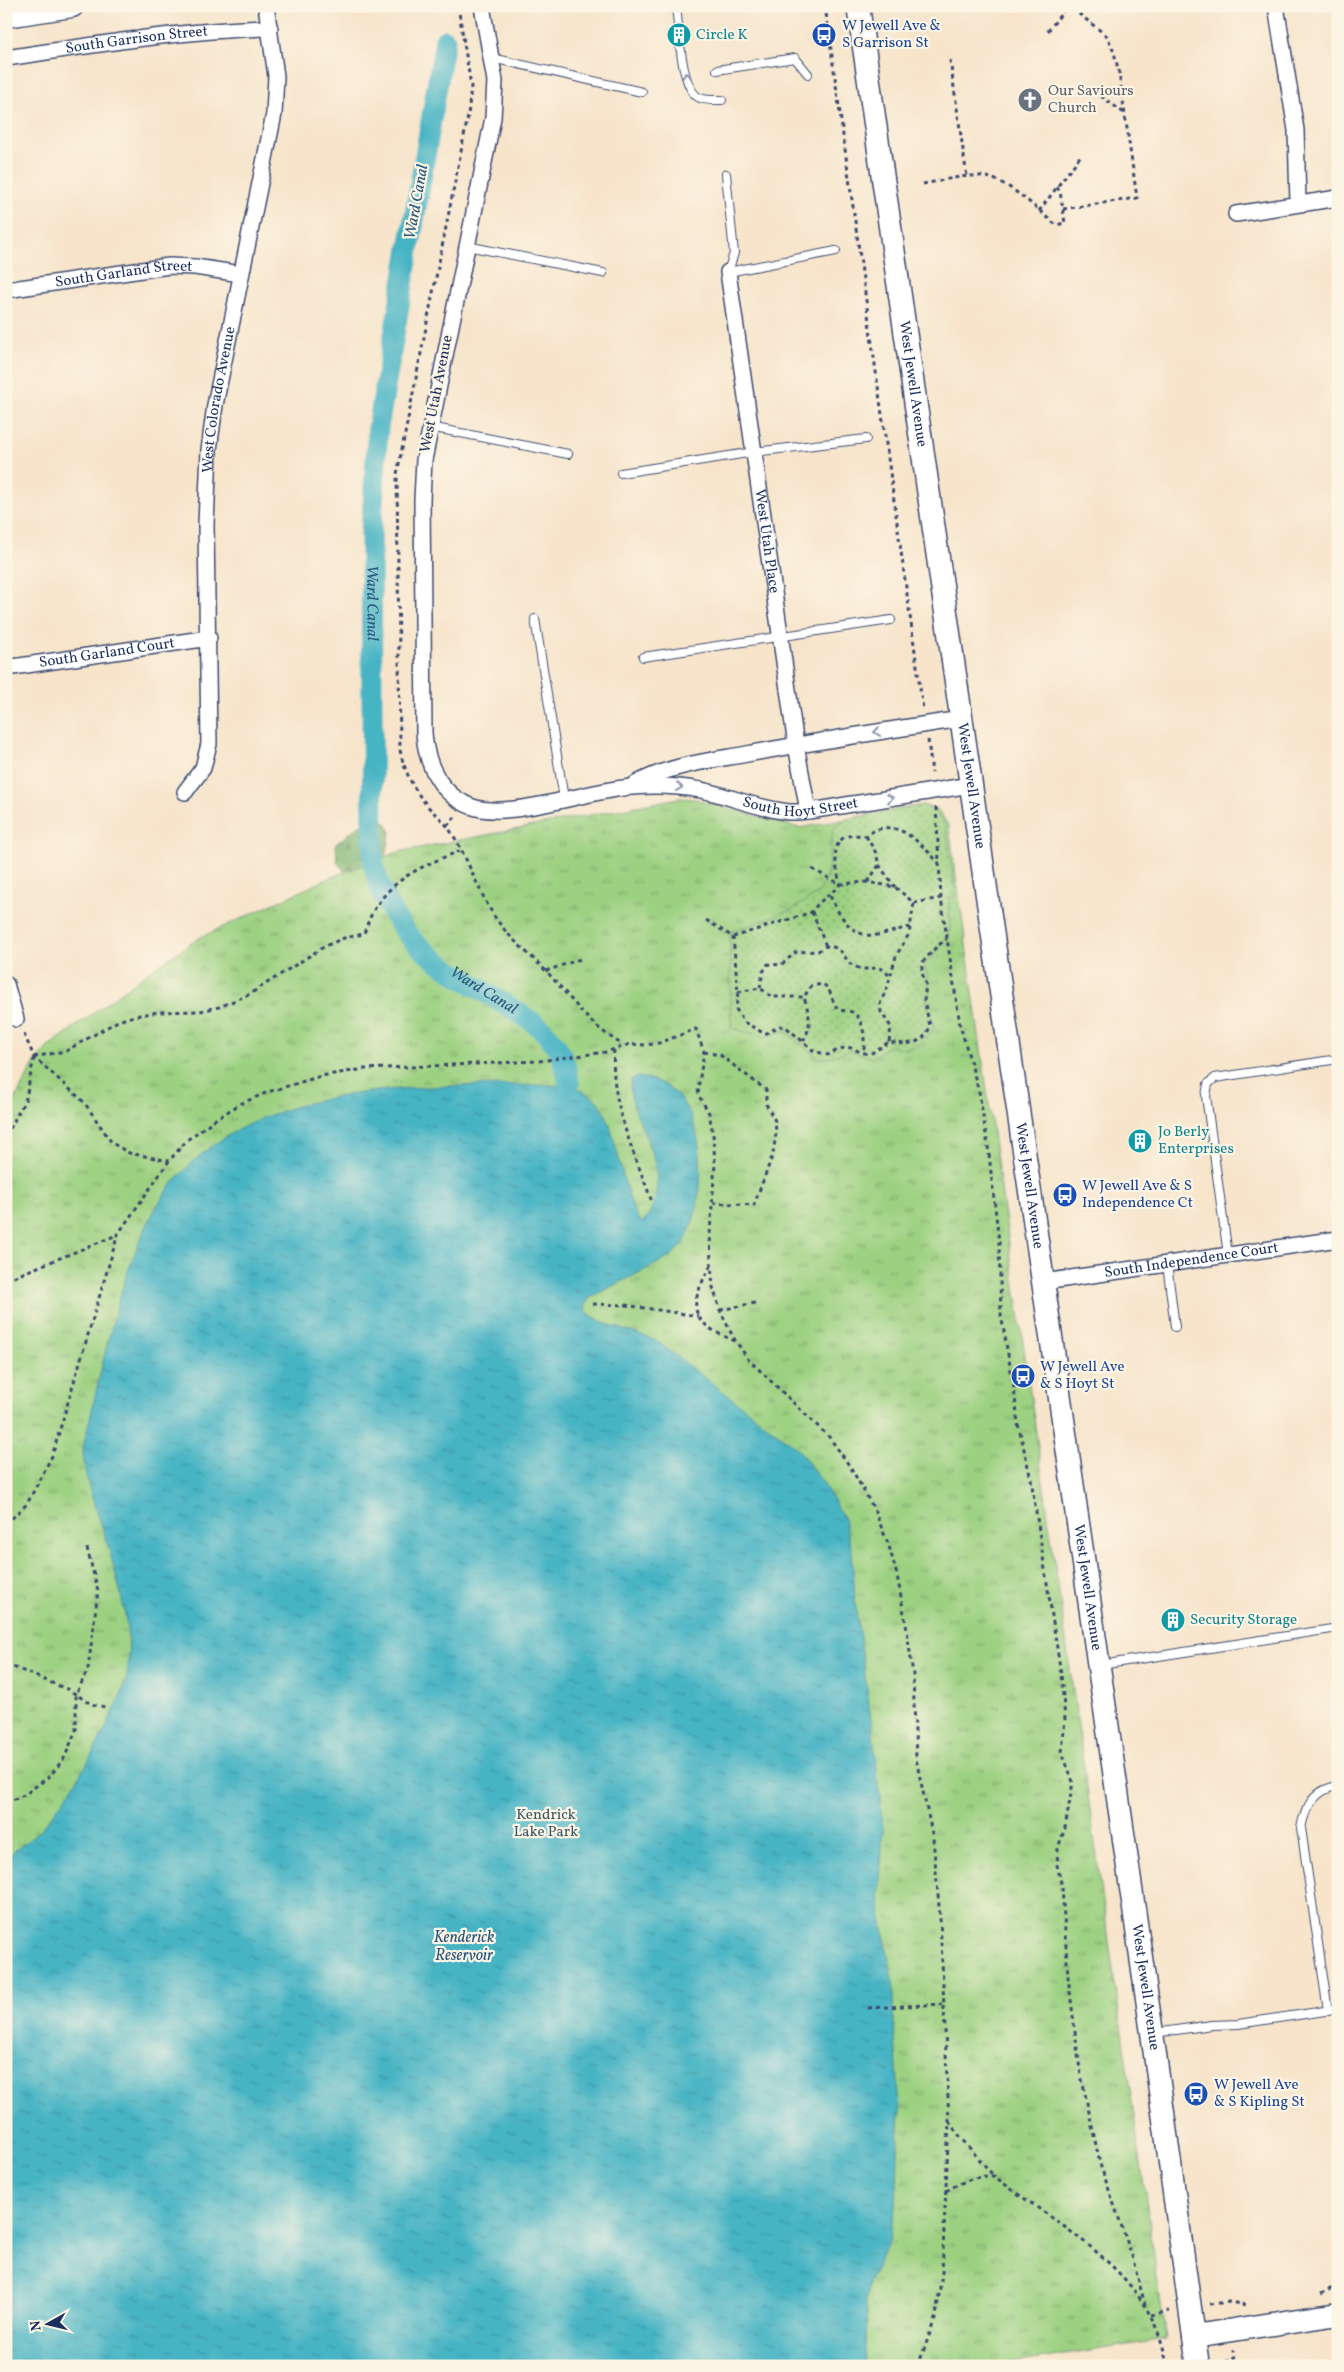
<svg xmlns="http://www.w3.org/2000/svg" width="1344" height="2372" viewBox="0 0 1344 2372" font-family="Vollkorn,serif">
	<defs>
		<pattern id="forest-firs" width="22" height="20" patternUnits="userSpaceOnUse" patternTransform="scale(1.25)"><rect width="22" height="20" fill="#7eb370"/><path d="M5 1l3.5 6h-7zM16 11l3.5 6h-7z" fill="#66925f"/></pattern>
		<pattern id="park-tufts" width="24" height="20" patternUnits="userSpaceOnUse" patternTransform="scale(1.25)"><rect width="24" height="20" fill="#9dd182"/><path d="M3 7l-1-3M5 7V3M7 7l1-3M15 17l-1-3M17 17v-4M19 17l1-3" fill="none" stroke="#7faa6e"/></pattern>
		<pattern id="garden-dots" width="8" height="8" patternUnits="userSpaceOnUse" patternTransform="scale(1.25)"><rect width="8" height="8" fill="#9dd182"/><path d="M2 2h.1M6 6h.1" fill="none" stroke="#7faa6e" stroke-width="1.8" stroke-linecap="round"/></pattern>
		<pattern id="water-ripples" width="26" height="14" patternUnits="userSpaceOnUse" patternTransform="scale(1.25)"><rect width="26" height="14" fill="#47b4c4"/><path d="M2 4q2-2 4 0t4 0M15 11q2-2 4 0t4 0" fill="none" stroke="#3a93a2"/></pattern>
	</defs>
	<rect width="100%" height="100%" fill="#fcf5e5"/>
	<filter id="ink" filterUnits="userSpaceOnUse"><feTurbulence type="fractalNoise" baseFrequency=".02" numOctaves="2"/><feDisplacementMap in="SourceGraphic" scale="10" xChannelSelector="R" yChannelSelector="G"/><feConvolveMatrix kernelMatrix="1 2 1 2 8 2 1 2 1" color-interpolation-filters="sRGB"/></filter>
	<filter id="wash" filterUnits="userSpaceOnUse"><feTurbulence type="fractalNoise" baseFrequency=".0096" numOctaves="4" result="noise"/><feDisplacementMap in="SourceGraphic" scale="20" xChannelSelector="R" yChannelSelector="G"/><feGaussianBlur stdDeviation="1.12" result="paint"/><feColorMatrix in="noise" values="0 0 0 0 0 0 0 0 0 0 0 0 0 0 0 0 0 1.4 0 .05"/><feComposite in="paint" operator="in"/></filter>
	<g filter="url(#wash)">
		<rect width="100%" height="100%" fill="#f7e4cb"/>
		<polygon fill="url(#forest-firs)" stroke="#4c7167" points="379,818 386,823 391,832 386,855 388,863 352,880 337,862 336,844 366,820"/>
		<polygon fill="url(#park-tufts)" stroke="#5c8070" points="679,798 695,799 799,828 923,805 939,811 949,826 1166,2339 994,2366 6,2366 6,1116 36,1060 49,1046 154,968 201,937 329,878 398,852"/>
		<path fill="url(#garden-dots)" stroke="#5c8070" d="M923 805C936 810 940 815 946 827L956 896 949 898 950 930 940 948 925 965 930 990 927 1000 934 1027 931 1033 914 1047 906 1049 889 1046 871 1058 850 1050 829 1058H820L813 1054 784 1030 765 1037 731 1028 730 932 793 909 817 894 824 884 828 870 833 829 846 819Z"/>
		<path fill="url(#water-ripples)" stroke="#317291" d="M637 1077C710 1082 710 1187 687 1237 683 1245 676 1251 670 1257L591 1297 586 1303 585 1309C598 1326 638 1332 658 1342L798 1449 823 1483 844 1519 852 1552 855 1601 873 1734 883 1829 879 1900 881 1919 893 1979V2012L900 2108 896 2206 889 2242 870 2279 865 2304 867 2324 863 2366H6V1858C17 1848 31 1840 41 1829 71 1794 94 1754 113 1713 119 1699 127 1684 128 1670 132 1630 120 1591 110 1553 101 1517 83 1485 83 1447 102 1372 115 1288 150 1219 225 1071 429 1087 569 1085 580 1090 591 1094 599 1103 613 1120 621 1176 630 1199 633 1208 635 1217 642 1222 650 1217 652 1207 655 1199 667 1155 622 1106 632 1079Z"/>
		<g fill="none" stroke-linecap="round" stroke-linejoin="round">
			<path stroke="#47b4c4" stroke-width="21" id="s1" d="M445 40 378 428 371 533 373 862C392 944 441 964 506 1005 526 1017 546 1028 558 1049 565 1059 567 1073 569 1085"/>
		</g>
	</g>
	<g filter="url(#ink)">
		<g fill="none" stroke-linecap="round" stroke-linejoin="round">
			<defs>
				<g id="lane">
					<path d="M676 6C679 27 680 86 698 97 705 101 714 100 722 100"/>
					<polyline points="492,58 642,92"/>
					<polyline points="717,70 795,58 808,74"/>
					<polyline points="726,174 734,253 728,272 836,251"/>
					<polyline points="467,246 603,273"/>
					<polyline points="430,427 568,454"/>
					<polyline points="621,473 754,452 866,439"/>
					<polyline points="535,619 564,799"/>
					<polyline points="643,657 891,620"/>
					<polyline points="1228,1255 1206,1096 1208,1084 1215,1078 1338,1059"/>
					<polyline points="1167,1264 1175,1327"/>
					<polyline points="1101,1665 1338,1628"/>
					<path d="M1328 2011 1301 1828C1305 1807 1315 1789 1338 1786"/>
					<polyline points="1154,2033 1212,2025 1238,2024 1338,2009"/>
				</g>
				<g id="street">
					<path id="s2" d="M482 6 495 81 493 118 424 460 422 500 424 733C426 765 441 796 473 807 511 820 591 789 633 787 656 785 678 786 701 790 730 796 758 809 789 812 809 813 832 807 852 804 892 798 932 791 971 785"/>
					<polyline points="1276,6 1296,130 1298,203"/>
					<path id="s3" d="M6 58C94 45 181 30 270 28"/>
					<polyline points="1236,214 1338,198"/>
					<path id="s4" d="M728 272 796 745 808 811"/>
					<path id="s5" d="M6 290 169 266 195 267 241 274"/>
					<path id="s6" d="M6 668 209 638"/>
					<path d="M634 785C668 765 709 761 747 754 818 741 889 730 961 719"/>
					<path id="s7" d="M185 792 203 768 209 744 206 525 209 450 215 405 274 114 276 76 266 6"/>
					<polyline points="6,984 16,1019"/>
					<path id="s8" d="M1044 1282 1338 1239"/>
				</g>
				<g id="secondary">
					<path id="s9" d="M858 6 1152 2033 1198 2366"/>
					<polyline points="6,16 72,6"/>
					<polyline points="1194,2336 1338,2314"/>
				</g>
			</defs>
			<use href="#lane" stroke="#3c4a6e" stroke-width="10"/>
			<use href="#street" stroke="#3c4a6e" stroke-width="18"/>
			<use href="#secondary" stroke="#3c4a6e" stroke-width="25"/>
			<g stroke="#3c4a6e" stroke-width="3" stroke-dasharray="4 4" stroke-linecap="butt">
				<path d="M458 6 471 86 468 116 397 474 400 750C405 774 415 792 431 810 436 815 443 820 447 826 466 852 476 887 493 914 507 937 529 953 547 972 575 1002 586 1023 623 1045"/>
				<polyline points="825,6 923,709"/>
				<polyline points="1048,31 1067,6"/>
				<polyline points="950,60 967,177"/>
				<polyline points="1101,96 1124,113"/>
				<path d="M923 184C941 181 961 175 980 176 1005 177 1038 210 1056 225L1065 223 1060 191 1057 187"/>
				<polyline points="1063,209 1137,198 1119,73 1114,52 1107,36 1069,6"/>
				<polyline points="1039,211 1082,154"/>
				<polyline points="928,740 932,773"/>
				<polyline points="936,807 941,898 960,1025 979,1092 988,1146 999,1242 1001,1315 1014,1388 1018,1424 1031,1479 1061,1674 1065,1719 1062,1752 1073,1782 1065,1828 1058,1848 1057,1865 1062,1887 1068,1977 1080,2070 1100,2164 1132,2256 1145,2305"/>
				<polyline points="447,826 455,817"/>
				<polyline points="866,836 876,853 879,865 895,887"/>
				<polyline points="812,869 840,884 867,882 895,887 914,903"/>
				<polyline points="868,882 879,865"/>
				<path d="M830 896C841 918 853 941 882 934 892 932 900 929 910 927"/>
				<polyline points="914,903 941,898"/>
				<polyline points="812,912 826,946"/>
				<path d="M706 920 733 937 812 912C819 900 831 895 840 884 834 857 828 830 866 836 894 813 920 843 939 863"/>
				<path d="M733 937 738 992 736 1009 744 1022 765 1034 780 1026 786 1027 814 1051 828 1055C855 1041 846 1050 870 1054L889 1042C905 1045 924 1046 930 1026L924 1000 926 985 922 973V963L937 946 947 939"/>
				<polyline points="546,971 583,958"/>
				<path d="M760 988 763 972 768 964 781 965 796 952 818 951 826 946C847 947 842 962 856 967 872 974 877 959 891 978"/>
				<polyline points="738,992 760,988 772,997 804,997"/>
				<polyline points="24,1034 34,1057 84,1102 112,1143 129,1153 169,1161"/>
				<path d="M803 1041C813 1025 809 1014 804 997L811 986 823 984C832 990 831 1000 837 1008 841 1012 848 1010 852 1012 866 1020 864 1040 864 1053"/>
				<polyline points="889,1042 891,1027 881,1012 880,1004 887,988 896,956 909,934 914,903"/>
				<path d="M614 1050C609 1102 635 1154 652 1202"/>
				<polyline points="704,1052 720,1055 766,1090 766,1104 775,1121 776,1133 773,1154 754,1205 713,1203"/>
				<path d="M34 1057 66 1051 118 1021 134 1016 158 1012 200 1011 219 1007 250 994 325 946 344 938 364 934C378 885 415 868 460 851"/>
				<polyline points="6,1136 26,1098 34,1057"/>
				<path d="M711 1265C687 1308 689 1322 735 1341"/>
				<polyline points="6,1280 117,1235"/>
				<polyline points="593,1304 625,1305 698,1316"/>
				<polyline points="720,1310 755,1303"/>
				<polyline points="1012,1378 1023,1376"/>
				<polyline points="6,1524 27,1504 52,1456 118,1234 169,1161 187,1140 214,1120 240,1104 268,1092 321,1076 365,1069 539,1061 606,1052 630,1044 646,1045 659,1043 696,1029 704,1052 698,1089 699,1096 709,1113 713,1134 715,1164 710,1233 711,1264 713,1287 720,1310 733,1337 748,1359 830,1438 851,1468 874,1509 889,1546 897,1575 907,1630 913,1675 916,1759 933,1838 940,1917 949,2121 942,2273 936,2316 918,2366"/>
				<polyline points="6,1664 69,1690 91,1704 105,1707"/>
				<polyline points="6,1803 24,1795 50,1776 65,1757 76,1730 76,1695 88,1669 98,1591 87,1548"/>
				<polyline points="868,2008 943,2004"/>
				<polyline points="949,2121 959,2136 993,2175"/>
				<path d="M946 2191C962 2182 975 2175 994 2176 1062 2229 1153 2272 1167 2366"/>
				<polyline points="1321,2294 1338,2285"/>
				<polyline points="1210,2304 1229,2302 1246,2305"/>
				<polyline points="1151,2315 1169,2311"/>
				<polyline points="1218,2363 1234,2360 1233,2350"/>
			</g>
			<use href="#lane" stroke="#fff" stroke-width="8"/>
			<use href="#street" stroke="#fff" stroke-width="15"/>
			<use href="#secondary" stroke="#fff" stroke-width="22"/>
		</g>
		<defs><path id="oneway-chevron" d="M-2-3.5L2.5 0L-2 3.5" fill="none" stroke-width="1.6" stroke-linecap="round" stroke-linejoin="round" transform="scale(1.25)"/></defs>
		<g stroke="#8d97ae">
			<use href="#oneway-chevron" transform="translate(686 76) rotate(-101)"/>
			<use href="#oneway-chevron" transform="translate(877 732) rotate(171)"/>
			<use href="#oneway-chevron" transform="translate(679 787) rotate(6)"/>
			<use href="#oneway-chevron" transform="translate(890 798) rotate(-9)"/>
		</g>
	</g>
	<defs>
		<symbol id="building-disc" viewBox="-11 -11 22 22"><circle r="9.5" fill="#0f9aa8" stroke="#fcf5e5"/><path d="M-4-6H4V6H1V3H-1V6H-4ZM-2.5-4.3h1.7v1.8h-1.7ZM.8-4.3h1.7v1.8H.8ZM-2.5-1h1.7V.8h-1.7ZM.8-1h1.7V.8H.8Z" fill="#fff"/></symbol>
		<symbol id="bus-disc" viewBox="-11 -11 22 22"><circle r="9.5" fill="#1a4fb4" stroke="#fcf5e5"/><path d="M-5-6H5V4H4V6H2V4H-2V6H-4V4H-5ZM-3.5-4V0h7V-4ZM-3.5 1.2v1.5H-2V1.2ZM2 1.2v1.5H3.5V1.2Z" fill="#fff"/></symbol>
		<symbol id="church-disc" viewBox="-11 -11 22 22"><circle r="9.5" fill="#6b7280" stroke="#fcf5e5"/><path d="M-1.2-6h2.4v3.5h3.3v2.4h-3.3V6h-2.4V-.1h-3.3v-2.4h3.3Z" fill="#fff"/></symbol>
	</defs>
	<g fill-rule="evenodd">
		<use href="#building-disc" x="665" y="21" width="28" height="28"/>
		<use href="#bus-disc" x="810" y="21" width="28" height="28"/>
		<use href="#church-disc" x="1016" y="86" width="28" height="28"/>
		<use href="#building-disc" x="1126" y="1127" width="28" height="28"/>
		<use href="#bus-disc" x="1051" y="1181" width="28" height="28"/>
		<use href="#bus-disc" x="1009" y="1362" width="28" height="28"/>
		<use href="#building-disc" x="1159" y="1606" width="28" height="28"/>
		<use href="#bus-disc" x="1182" y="2080" width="28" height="28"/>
	</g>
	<g text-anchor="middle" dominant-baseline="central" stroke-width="4.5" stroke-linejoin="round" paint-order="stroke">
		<g font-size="15" fill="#164399" stroke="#fcf5e5" text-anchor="start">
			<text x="842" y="26">W Jewell Ave &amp;<tspan x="842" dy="17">S Garrison St</tspan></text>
			<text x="1082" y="1186">W Jewell Ave &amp; S<tspan x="1082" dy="17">Independence Ct</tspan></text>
			<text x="1040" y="1367">W Jewell Ave<tspan x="1040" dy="17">&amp; S Hoyt St</tspan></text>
			<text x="1214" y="2085">W Jewell Ave<tspan x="1214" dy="17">&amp; S Kipling St</tspan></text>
		</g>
		<g font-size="15" fill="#0d838f" stroke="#fcf5e5" text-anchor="start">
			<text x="696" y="35">Circle K</text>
			<text x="1158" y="1132">Jo Berly<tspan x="1158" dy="17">Enterprises</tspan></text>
			<text x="1190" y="1620">Security Storage</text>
		</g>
		<g font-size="15" fill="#1b2f5e" stroke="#fcf5e5">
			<text stroke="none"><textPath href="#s3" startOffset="132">South Garrison Street</textPath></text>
			<text stroke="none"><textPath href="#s5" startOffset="119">South Garland Street</textPath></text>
			<text stroke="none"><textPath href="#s9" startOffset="382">West Jewell Avenue</textPath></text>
			<text transform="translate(437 394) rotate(-79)">West Utah Avenue</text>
			<text stroke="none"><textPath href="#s7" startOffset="400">West Colorado Avenue</textPath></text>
			<text stroke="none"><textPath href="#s4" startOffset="272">West Utah Place</textPath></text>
			<text stroke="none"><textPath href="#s6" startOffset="102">South Garland Court</textPath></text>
			<text stroke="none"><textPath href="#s9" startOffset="788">West Jewell Avenue</textPath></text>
			<text stroke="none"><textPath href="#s2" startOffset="1162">South Hoyt Street</textPath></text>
			<text stroke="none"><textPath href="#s9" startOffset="1192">West Jewell Avenue</textPath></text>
			<text stroke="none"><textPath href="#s8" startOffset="149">South Independence Court</textPath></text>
			<text stroke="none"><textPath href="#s9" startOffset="1598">West Jewell Avenue</textPath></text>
			<text stroke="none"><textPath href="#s9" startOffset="2002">West Jewell Avenue</textPath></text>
		</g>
		<g font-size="15" fill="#5b616d" stroke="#fcf5e5" text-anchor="start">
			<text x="1048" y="91">Our Saviours<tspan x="1048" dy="17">Church</tspan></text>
		</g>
		<g font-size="15" fill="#3c5867" stroke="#fcf5e5">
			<text x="546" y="1815">Kendrick<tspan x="546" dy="17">Lake Park</tspan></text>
		</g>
		<g font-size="16" font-style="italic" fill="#28577d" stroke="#fcf5e5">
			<text transform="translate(417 202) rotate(-80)">Ward Canal</text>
			<text stroke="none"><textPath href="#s1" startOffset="569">Ward Canal</textPath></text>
			<text stroke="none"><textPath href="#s1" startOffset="1004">Ward Canal</textPath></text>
			<text x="464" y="1938">Kenderick<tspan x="464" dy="18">Reservoir</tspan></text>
		</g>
	</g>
	<rect width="1344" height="2372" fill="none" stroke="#fcf5e5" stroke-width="25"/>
	<g transform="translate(48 2324) rotate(262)" stroke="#fcf5e5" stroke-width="4" paint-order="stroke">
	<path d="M0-4L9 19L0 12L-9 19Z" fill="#1b2f5e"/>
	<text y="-8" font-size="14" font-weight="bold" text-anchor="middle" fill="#1b2f5e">N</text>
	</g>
</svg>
